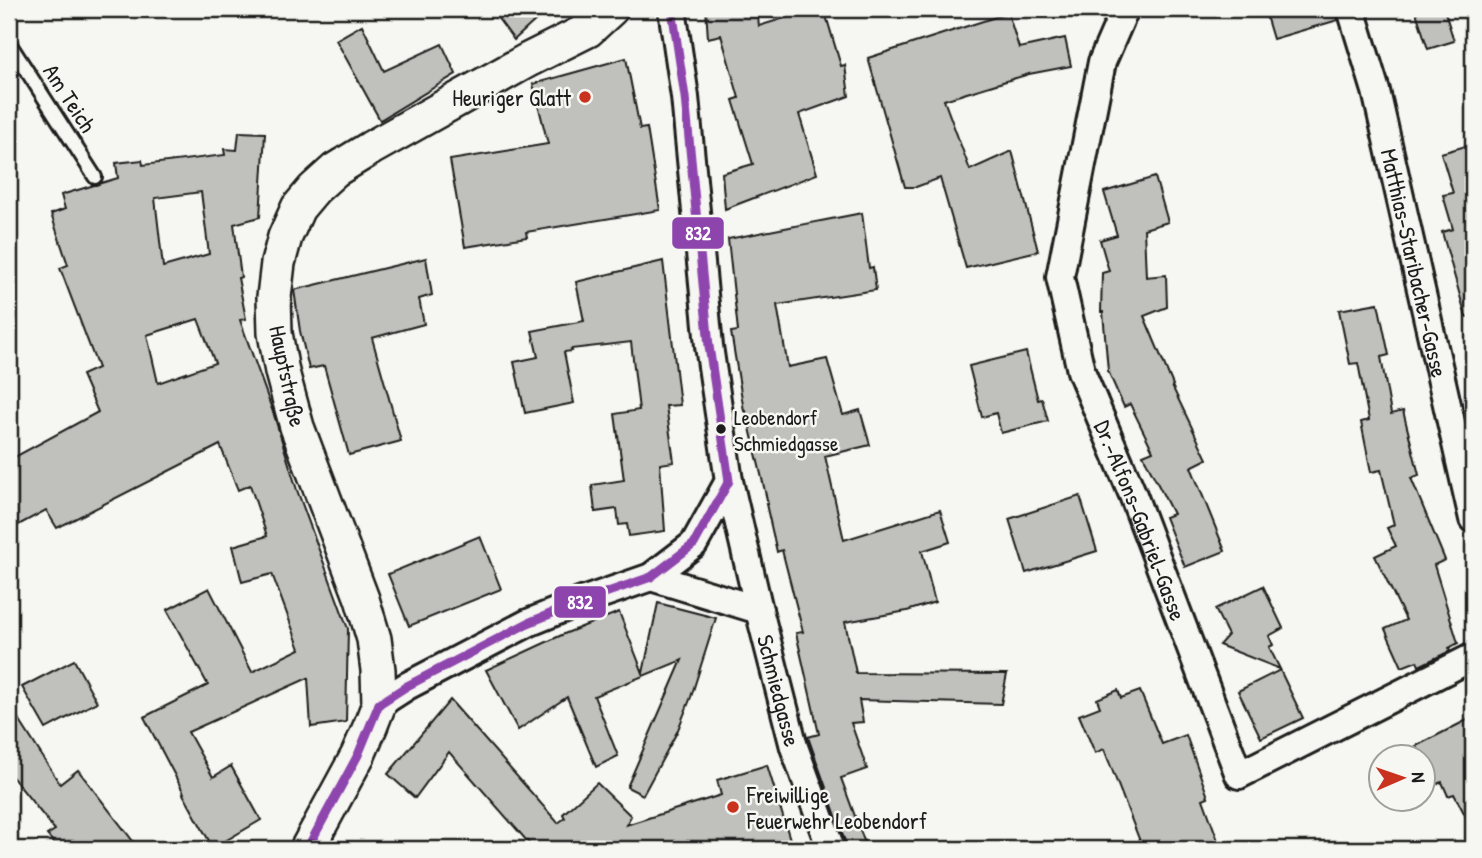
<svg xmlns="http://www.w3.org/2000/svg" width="1482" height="858" viewBox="0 0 1482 858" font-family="'Patrick Hand',sans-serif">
	<rect width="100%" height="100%" fill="#f6f6f2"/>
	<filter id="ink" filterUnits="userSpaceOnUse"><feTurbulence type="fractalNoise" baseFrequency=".0143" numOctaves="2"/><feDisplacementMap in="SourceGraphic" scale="14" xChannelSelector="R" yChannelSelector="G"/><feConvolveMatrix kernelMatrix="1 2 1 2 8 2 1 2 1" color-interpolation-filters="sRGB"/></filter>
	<g filter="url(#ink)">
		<g fill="#c0c0bd" stroke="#1c1c1c" stroke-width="2" fill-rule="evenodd">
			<polygon points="491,9 548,9 514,40"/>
			<polygon points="706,9 757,9 759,26 814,9 824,9 841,66 845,65 849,96 799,114 817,174 725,209 722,173 753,164 733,100 739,98 721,35 708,38"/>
			<polygon points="1264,9 1336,9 1338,20 1273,39"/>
			<polygon points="1415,9 1444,9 1454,41 1428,49"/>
			<polygon points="1008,13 1019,48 1065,38 1071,66 1029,74 944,100 970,170 1012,151 1038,251 966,268 940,178 916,187 905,187 868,58"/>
			<polygon points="362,25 384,71 442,44 456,74 380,120 336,40"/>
			<polygon points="626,58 640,129 647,128 660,210 526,232 527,237 465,247 450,160 548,144 533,84"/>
			<path d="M239 132 265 133 260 217 234 224 241 277 238 278 246 319 240 320 274 415 297 490 348 629 346 722 311 727 308 678 188 732 213 777 231 766 261 820 213 848 183 794 184 793 144 717 208 685 167 610 209 588 252 672 300 649 272 574 242 582 233 546 267 536 250 485 238 490 220 445 57 528 46 510 9 530V460L98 412 82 375 98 368 60 268 68 265 51 214 65 209 61 195 118 178 116 163 142 160 143 165 225 155 224 149 237 150ZM201 192 209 254 163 267 155 198ZM198 319 215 363 158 383 147 335Z"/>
			<polygon points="1473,144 1473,316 1466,317 1442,232 1453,229 1443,195 1453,193 1441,153"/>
			<polygon points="1155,177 1168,222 1144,229 1146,277 1166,275 1167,307 1144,316 1173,385 1172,386 1207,459 1191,467 1225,551 1185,567 1165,517 1173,514 1143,455 1153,451 1130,404 1124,407 1108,371 1103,312 1101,312 1102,273 1109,271 1100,240 1117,235 1104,192"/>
			<polygon points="862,213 869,268 873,267 876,290 777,305 788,367 827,359 843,415 860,410 870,445 825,456 844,540 940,510 950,542 922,551 935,602 907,611 845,622 856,673 1007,674 1001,704 859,700 863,722 851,723 867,769 841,778 867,849 846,849 846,844 808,737 819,734 796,633 803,632 782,550 777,552 766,504 768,504 746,411 744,411 731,332 738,331 728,239"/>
			<polygon points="426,258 432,295 419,299 424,324 372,338 401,441 349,455 324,366 309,369 300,331 294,290"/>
			<polygon points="663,261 680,405 666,406 674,462 660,464 665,531 629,536 627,524 619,525 617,509 595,512 592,485 624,480 615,414 639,410 631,342 571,349 572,351 564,352 574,403 525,413 514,362 538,357 532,331 584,321 576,282"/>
			<polygon points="1378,303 1389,355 1381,357 1391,414 1403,411 1419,475 1411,478 1445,560 1434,565 1458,643 1449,648 1450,651 1419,666 1417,661 1402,667 1385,629 1406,620 1375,556 1396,546 1387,528 1394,525 1381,470 1371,472 1361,422 1369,420 1358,363 1350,364 1339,310"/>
			<polygon points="1026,352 1038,400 1042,399 1048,421 1001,433 996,413 982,417 969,366"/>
			<polygon points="1080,496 1097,551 1026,573 1009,519"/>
			<polygon points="480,536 501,589 409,626 388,574"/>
			<polygon points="1263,586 1283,628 1269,636 1273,645 1269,647 1280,669 1219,645 1228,635 1215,609"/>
			<polygon points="658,603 716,618 691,697 677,732 643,795 627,787 682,660 594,696 618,756 596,767 567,697 518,730 486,670 564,634 619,612 643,673"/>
			<polygon points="74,660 97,702 46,729 22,687"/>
			<polygon points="1280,670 1303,718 1261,738 1238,691"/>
			<polygon points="1118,690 1121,698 1140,691 1162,744 1186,735 1208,797 1203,799 1221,849 1143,849 1104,749 1095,753 1079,715 1100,707 1097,699"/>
			<polygon points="450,700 558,823 565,818 563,814 597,783 631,816 626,825 721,795 717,780 767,765 793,849 534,849 449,752 415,798 388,774"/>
			<polygon points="9,704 60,784 78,770 139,849 59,849 47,835 55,830 9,773"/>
			<polygon points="1473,717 1473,830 1454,794 1448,796 1442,782 1433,785 1423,762 1423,757 1420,757 1416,746"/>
		</g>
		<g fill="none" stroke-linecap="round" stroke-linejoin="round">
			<defs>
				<polyline id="service" points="9,43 95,177"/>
				<g id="minor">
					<path id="s1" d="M672 9 685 97 709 346 729 481 759 610 794 747 831 849"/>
					<path id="s2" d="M1125 9 1102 62 1060 277 1081 371 1133 495 1239 775 1473 657"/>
					<path id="s3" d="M1351 9 1376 91 1473 519"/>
					<polyline points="651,577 759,610"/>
					<polyline points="379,704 407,686 528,623 582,601 651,577 694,544 729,481"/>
				</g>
				<polyline id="tertiary" points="307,849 358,755 370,727 379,704 378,670 374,639 362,599 297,427 282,372 275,333 274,297 278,263 285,237 298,208 314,189 335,170 371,148 528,60 588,30 611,9"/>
			</defs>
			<use href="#service" stroke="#1c1c1c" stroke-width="18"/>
			<use href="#minor" stroke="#1c1c1c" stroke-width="32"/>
			<use href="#tertiary" stroke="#1c1c1c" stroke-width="38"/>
			<use href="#service" stroke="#f6f6f2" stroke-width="12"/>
			<use href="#minor" stroke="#f6f6f2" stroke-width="26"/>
			<use href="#tertiary" stroke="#f6f6f2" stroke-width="33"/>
			<defs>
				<g id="bus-1">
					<polyline points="379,704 407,686 528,623 582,601 651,577 694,544 729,481 709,346 685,97 672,9"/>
					<polyline points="307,849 358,755 379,704"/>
				</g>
			</defs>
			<use href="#bus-1" stroke="#f6f6f2" stroke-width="14"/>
			<use href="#bus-1" stroke="#8e44ad" stroke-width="9"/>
		</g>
	</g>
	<g fill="#c8321e" stroke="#f6f6f2" stroke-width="2.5">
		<circle cx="585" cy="97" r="7"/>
		<circle cx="733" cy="807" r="7"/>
	</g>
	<circle fill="#1c1c1c" stroke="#f6f6f2" stroke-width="2.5" cx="721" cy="429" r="6"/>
	<g text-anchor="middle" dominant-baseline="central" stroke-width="5" stroke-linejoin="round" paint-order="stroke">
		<g font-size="21" fill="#1c1c1c" stroke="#f6f6f2" text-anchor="start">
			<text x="734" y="417">Leobendorf<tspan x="734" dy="26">Schmiedgasse</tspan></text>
		</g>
		<g font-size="23" fill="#1c1c1c" stroke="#f6f6f2" text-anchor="end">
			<text x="571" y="97">Heuriger Glatt</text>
			<text x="747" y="794" text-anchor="start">Freiwillige<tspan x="747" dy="26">Feuerwehr Leobendorf</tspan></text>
		</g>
		<g font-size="23" fill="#1c1c1c" stroke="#f6f6f2">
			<text transform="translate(70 98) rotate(57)">Am Teich</text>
			<text stroke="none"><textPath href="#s3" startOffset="262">Matthias-Staribacher-Gasse</textPath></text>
			<text transform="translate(288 376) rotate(78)">Hauptstraße</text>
			<text stroke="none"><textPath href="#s2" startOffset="534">Dr.-Alfons-Gabriel-Gasse</textPath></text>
			<text stroke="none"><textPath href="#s1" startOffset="691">Schmiedgasse</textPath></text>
		</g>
	</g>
	<g stroke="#f6f6f2" stroke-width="2.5">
		<rect x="671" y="216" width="54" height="34" rx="7" fill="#8e44ad"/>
		<rect x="553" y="585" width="54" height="34" rx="7" fill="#8e44ad"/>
	</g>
	<g font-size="19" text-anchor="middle" font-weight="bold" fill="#fff">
		<text x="698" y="240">832</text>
		<text x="580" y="609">832</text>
	</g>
	<rect width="1482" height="858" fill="none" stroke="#f6f6f2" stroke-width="35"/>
	<rect x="18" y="18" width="1447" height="823" fill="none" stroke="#1c1c1c" stroke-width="2.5" filter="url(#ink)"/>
	<g transform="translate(1402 778) rotate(88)"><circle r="33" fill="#f6f6f2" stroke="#9f9f9c" stroke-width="2"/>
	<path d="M0-5L12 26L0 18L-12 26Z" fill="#c8321e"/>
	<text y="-10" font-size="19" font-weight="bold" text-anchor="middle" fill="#1c1c1c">N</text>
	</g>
</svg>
